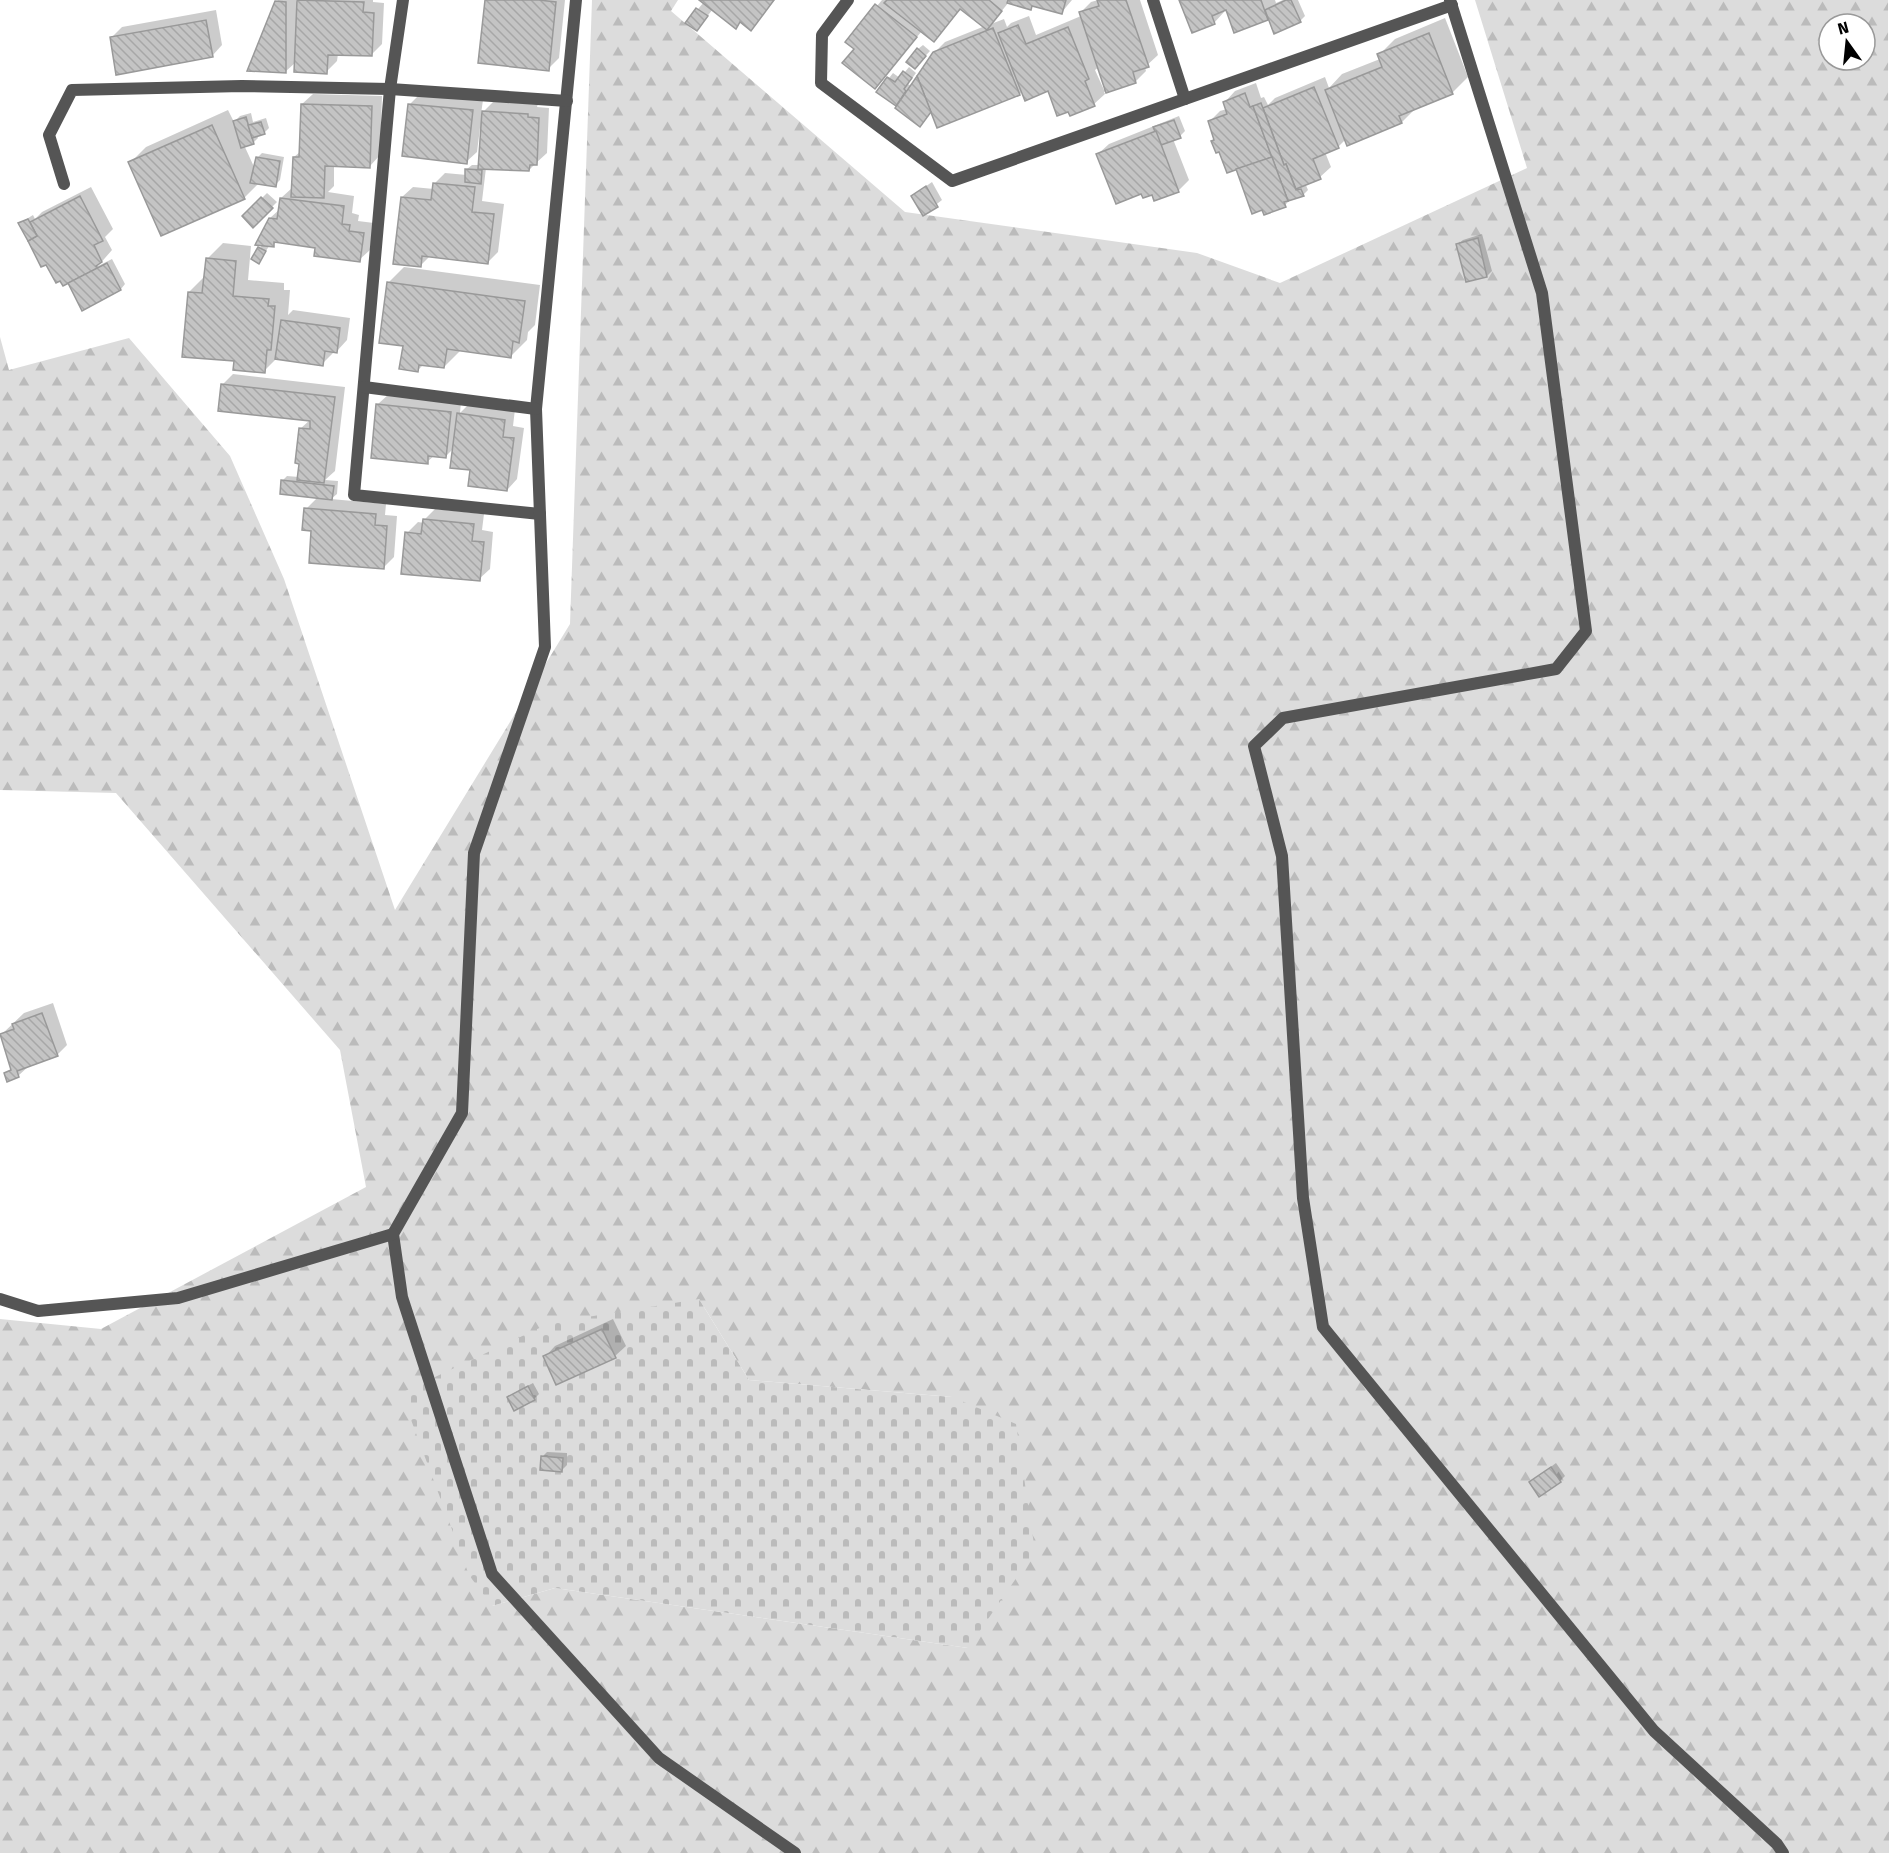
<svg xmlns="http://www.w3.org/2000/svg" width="1889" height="1853" viewBox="0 0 1889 1853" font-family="'Fira Sans',sans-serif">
	<defs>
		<pattern id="forest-firs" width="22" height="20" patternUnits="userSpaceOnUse" patternTransform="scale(1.5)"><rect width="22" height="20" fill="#dcdcdc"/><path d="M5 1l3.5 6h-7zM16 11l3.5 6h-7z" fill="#bbb"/></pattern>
		<pattern id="cemetery-stones" width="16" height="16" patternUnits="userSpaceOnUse" patternTransform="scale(1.5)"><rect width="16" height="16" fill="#dcdcdc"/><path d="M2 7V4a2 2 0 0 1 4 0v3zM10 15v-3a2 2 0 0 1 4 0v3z" fill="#bbb"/></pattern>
		<pattern id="building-back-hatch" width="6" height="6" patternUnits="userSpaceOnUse" patternTransform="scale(1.5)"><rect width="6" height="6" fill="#c4c4c4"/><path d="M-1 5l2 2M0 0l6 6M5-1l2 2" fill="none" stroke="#a7a7a7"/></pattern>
	</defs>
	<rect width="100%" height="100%" fill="#fff"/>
	<path fill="url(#forest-firs)" fill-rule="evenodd" d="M592 0H678L671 11 905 212 1197 253 1280 283 1527 168 1475 0H1888L1889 1853H0V1319L101 1329 366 1187 340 1050 116 793 0 790V337L9 370 129 338 230 456 284 579 395 910 570 624ZM1829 24H1865V60H1829ZM699 1299 749 1380 952 1397 968 1648 555 1588 492 1606Z"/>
	<polygon fill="url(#cemetery-stones)" points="699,1299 749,1380 952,1397 1016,1424 1035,1551 968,1648 555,1588 492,1606 469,1575 401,1393 550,1323"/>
	<g fill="#0003" fill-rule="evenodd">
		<polygon points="278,0 296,0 296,2 298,0 373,0 373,2 384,3 382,44 371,55 338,54 337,61 326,72 296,62 285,72 276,2"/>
		<polygon points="486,0 565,0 559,58 548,69"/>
		<polygon points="701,0 775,0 751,29 741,21 736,27 713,9 697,29 687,22 704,2"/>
		<path d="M882 0H1072L1061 13 1034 5 1030 8 1009 2 991 24 1004 19 1007 27 1011 23 1029 16 1036 35 1081 16 1080 13 1091 2 1098 0H1140L1158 55 1145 67 1146 71 1136 81 1104 92 1105 94 1094 104 1070 114 1049 89 1023 91 1020 94 932 110 898 106 878 92 893 73 900 78 909 67 916 73 908 84 911 86 934 53 945 42 985 26 962 8 934 40 922 31 874 87 856 49 847 42ZM1099 67 1106 90H1104L1095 70Z"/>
		<polygon points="1181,0 1275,0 1276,3 1283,0 1298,0 1305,16 1300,21 1269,17 1267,19 1226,8 1224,10 1224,12 1214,23"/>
		<polygon points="216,10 222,45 212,56 111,38 122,27"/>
		<polygon points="1445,18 1468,77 1452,93 1417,107 1402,122 1346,139 1338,147 1325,152 1331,167 1320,177 1305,183 1308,190 1303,195 1292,198 1285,205 1237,168 1215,139 1209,122 1220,111 1227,109 1225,102 1235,91 1256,83 1261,98 1264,97 1268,105 1275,98 1325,77 1329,88 1342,74 1380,59 1379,55 1395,39"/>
		<polygon points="923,45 930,51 915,67 918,49"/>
		<polygon points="313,94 382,96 380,155 370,166 334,165 334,186 328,192 354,196 352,213 359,215 358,221 374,223 370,250 359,260 317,246 278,241 273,245 270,245 258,262 253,258 263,244 270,218 280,209 281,198 292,188 294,157 301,151 302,104"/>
		<polygon points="420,94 483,100 481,114 494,101 538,104 537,107 549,108 547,153 536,163 529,170 486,168 482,201 504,204 498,252 487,263 430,256 420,266 402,197 413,187 434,189 435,183 445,173 467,175 467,169 472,165 480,165 482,129 480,128 477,152 466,162 409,105"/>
		<polygon points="228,110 234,122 240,116 251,113 253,122 266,118 269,128 264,133 257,135 258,138 253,143 244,145 255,169 257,158 262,153 284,157 280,180 275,185 259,183 244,198 130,163 146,147"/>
		<polygon points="1179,116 1185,131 1180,136 1173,139 1189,180 1178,191 1153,193 1098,154 1109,144"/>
		<polygon points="932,182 942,200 924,214 912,196"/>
		<polygon points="91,187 113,229 105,237 112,250 98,266 112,259 125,284 121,289 69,281 46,263 20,223 33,215 35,219 42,212"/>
		<polygon points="267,193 277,202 253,226 244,216"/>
		<polygon points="1482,234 1492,271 1487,276 1467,280 1458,244 1463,240"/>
		<polygon points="223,243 251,246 248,280 284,283 284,290 290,290 288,315 293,310 350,318 347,340 337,351 333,351 333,353 322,364 278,357 264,371 235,360 189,292 205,276 207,259"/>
		<polygon points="404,267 540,285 535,325 528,332 527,340 511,356 460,351 444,367 424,364 418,370 388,283"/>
		<polygon points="233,374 345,387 335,471 325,480 338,481 337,494 331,499 386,504 385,515 397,516 394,557 383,568 313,529 306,509 318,497 282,481 287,476 299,477 300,429 310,420 223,384"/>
		<polygon points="389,394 461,402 460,413 469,404 515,409 513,426 524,428 517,479 507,490 472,469 454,448 446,456 435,455 427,462 378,404"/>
		<polygon points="435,509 484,514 482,530 493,532 490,569 479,579 407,533 418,522 424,523 424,520"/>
		<polygon points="53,1003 67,1045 57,1055 30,1065 18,1076 6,1073 12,1068 1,1035 24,1013"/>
		<polygon points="613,1319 626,1346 615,1356 545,1357 555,1346"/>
		<polygon points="533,1383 539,1394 534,1399 509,1398 514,1393"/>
		<polygon points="547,1452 567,1453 567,1465 562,1470 542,1457"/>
		<polygon points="1556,1463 1565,1476 1560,1481 1531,1482"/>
	</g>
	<g fill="url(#building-back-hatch)" stroke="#999" stroke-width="1.5">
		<polygon points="297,0 364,2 363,12 374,13 372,56 328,55 327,74 294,72"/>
		<polygon points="485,0 539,0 556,2 549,71 478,63"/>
		<polygon points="699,0 774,0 751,31 740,22 736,29"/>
		<polygon points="887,0 989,0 1002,11 987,30 960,9 934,42 884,3"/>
		<polygon points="1008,0 1066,0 1062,14 1032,6 1031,10 1007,3"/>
		<polygon points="1097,0 1126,0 1149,67 1133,72 1136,83 1106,93 1079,12 1099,6"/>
		<polygon points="1179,0 1261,0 1268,20 1234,33 1226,10 1212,16 1215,24 1192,33"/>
		<polygon points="1286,0 1291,0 1301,22 1274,34 1265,10"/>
		<polygon points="275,1 286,2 286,73 247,71"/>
		<polygon points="875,4 917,37 875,89 842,63 854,49 845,42"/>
		<polygon points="696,8 708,16 697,31 685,23"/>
		<polygon points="206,20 213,57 116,75 110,37"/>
		<polygon points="1018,25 1026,44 1068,27 1089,79 1085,81 1095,106 1070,116 1068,112 1057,116 1048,91 1025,101 998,33"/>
		<polygon points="993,28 1020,95 937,128 917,76 933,52"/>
		<polygon points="1429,33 1453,94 1399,116 1402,123 1347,146 1325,90 1382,67 1377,54"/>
		<polygon points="917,48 926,56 915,69 906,62"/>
		<polygon points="903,71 912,78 904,89 906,91 896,106 876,92 887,77 895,82"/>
		<polygon points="917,76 931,112 920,127 895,108"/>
		<polygon points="1314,87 1339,148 1313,159 1321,179 1296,189 1286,164 1284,165 1263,108"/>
		<polygon points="1245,93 1250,107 1253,106 1272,157 1227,173 1219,152 1216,153 1211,141 1214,140 1208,121 1227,114 1223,102"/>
		<polygon points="1261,103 1284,165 1286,164 1296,190 1301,189 1304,196 1288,201 1253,106"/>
		<polygon points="301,104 372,106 370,168 325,166 324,198 291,197 293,157 299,157"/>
		<polygon points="408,104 473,110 467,164 402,156"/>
		<polygon points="482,111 528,114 528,117 539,118 537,165 530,165 529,171 478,169"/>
		<polygon points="246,117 254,144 241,148 233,121"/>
		<polygon points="1174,120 1181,138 1161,145 1153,127"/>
		<polygon points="261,122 265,134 252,138 248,125"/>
		<polygon points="212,125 245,199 161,236 128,162"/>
		<polygon points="1156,131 1179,192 1154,201 1152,195 1143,198 1141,194 1116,204 1096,154"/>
		<polygon points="256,157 280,161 276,187 250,183"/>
		<polygon points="1272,157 1288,201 1284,202 1286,207 1264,215 1262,210 1252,214 1236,169"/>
		<polygon points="465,169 482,170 481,184 465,182"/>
		<polygon points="433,183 475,187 472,212 494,214 488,264 422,256 421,267 393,264 401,197 431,200"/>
		<polygon points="926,186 938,207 923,216 911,196"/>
		<polygon points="80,196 103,241 94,245 102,262 96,266 98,268 63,286 60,281 56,283 46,265 41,267 28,241 37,236 30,222"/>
		<polygon points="261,197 273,208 253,228 242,216"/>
		<polygon points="280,198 344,206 342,224 350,225 349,231 364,233 360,262 314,256 315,248 274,242 274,247 255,245 269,218 277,219"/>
		<polygon points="28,219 37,236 28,241 18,223"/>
		<polygon points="1478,238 1487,277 1466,282 1456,244"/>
		<polygon points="258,247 266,251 259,264 251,259"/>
		<polygon points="206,258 236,261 233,296 269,299 268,306 275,306 271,350 267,350 265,373 233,370 234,361 182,357 188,292 202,293"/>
		<polygon points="107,263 121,290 82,311 68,283"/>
		<polygon points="387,282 525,301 519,343 513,341 511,358 447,349 444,368 419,365 418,372 399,369 403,346 379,343"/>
		<polygon points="281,320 340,328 337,353 325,351 323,366 275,359"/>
		<polygon points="221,384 335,397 324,483 297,480 299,464 295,463 299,428 310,429 310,421 218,411"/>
		<polygon points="376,404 451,412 446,458 428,456 428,464 371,458"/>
		<polygon points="457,413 505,420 503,437 514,438 507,491 468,486 470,470 450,468"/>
		<polygon points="281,480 334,486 332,500 280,494"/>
		<polygon points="304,508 376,514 375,525 387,526 384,569 309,563 311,531 302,530"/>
		<polygon points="423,519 474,524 472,541 484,542 480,581 401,574 405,532 421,534"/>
		<polygon points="42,1013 58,1056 17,1071 19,1077 7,1082 4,1073 11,1070 0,1034 14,1029 12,1024"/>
		<polygon points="602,1329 616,1358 556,1385 543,1356"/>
		<polygon points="528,1386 535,1400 514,1411 507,1397"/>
		<polygon points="541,1456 563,1458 562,1472 540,1470"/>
		<polygon points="1551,1467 1561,1482 1539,1497 1529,1482"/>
	</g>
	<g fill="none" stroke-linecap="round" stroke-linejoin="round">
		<g stroke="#555" stroke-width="12">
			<polyline points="403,0 390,89 354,495 540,514"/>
			<polyline points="576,0 536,409 545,647 474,853 462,1113 393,1234 402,1297 492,1574 659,1758 795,1853"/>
			<polyline points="848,0 822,35 821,83 952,181 1452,5"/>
			<polyline points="1153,0 1185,99"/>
			<polyline points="1450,0 1542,293 1586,631 1556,669 1283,718 1254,746 1282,856 1303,1198 1323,1327 1654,1731 1777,1844 1783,1853"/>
			<polyline points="64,184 49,135 72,90 242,86 390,89 567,101"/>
			<polyline points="364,387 536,409"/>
			<polyline points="0,1299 38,1311 178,1298 393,1234"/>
		</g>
	</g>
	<g transform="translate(1847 42) rotate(345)"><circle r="28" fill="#ffffff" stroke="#999999" stroke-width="1.5"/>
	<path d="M0-4.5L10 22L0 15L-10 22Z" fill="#000000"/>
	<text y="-9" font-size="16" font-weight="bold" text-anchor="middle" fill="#000000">N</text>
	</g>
</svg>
